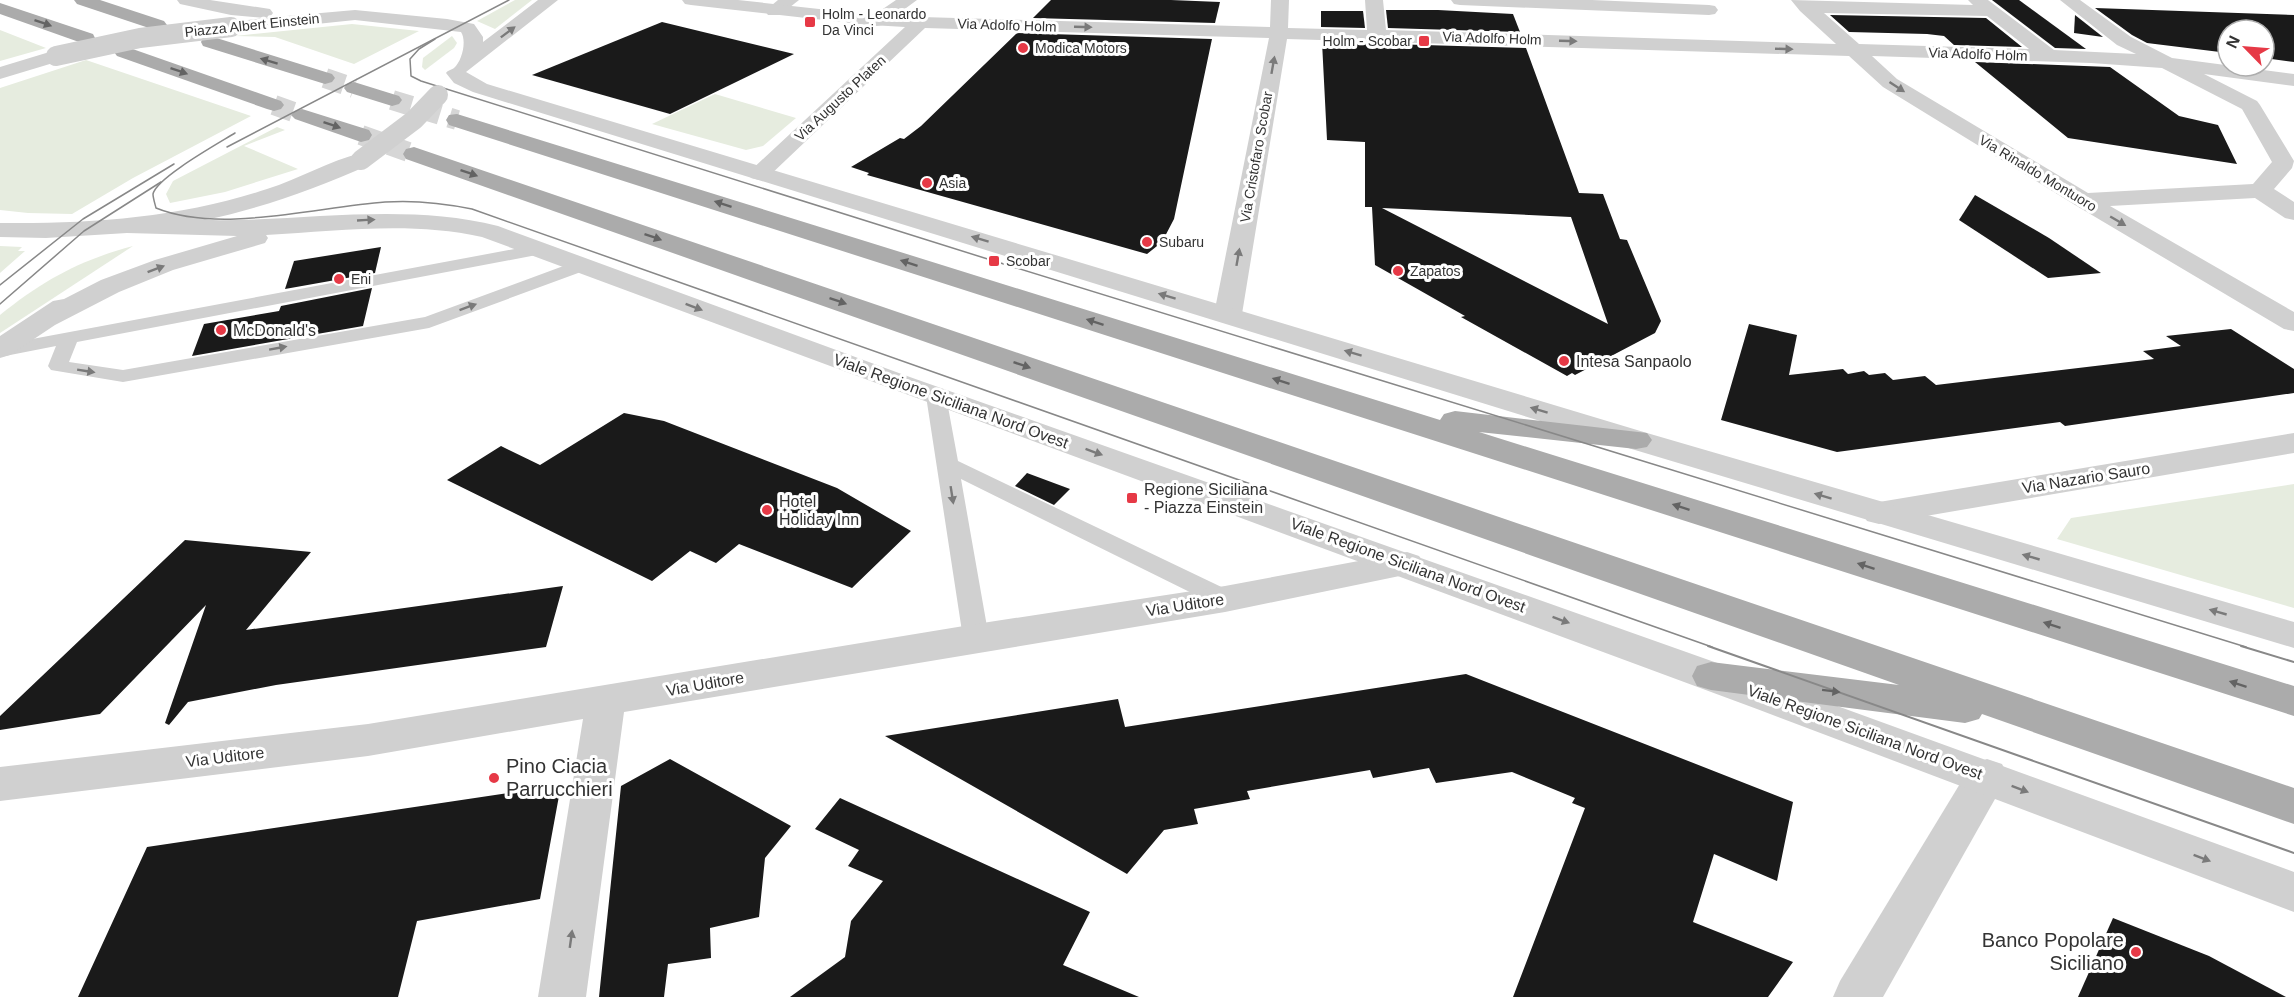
<svg xmlns="http://www.w3.org/2000/svg" width="2294" height="997" viewBox="0 0 2294 997" font-family="Arial,sans-serif">
	<rect width="100%" height="100%" fill="#fff"/>
	<g fill="#e6ecdf">
		<polygon points="515,0 532,0 495,29 477,21"/>
		<polygon points="352,24 419,31 354,64 275,37 235,36"/>
		<polygon points="0,30 46,48 0,61"/>
		<polygon points="452,36 457,43 454,48 425,70 422,67 423,58"/>
		<polygon points="86,60 251,116 133,178 72,214 28,213 0,210 0,88"/>
		<polygon points="715,94 796,118 763,146 746,150 652,124"/>
		<polygon points="277,127 285,130 244,146 298,169 225,192 170,203 166,194 173,181"/>
		<polygon points="0,246 22,247 18,251 25,251 0,273"/>
		<path d="M133 246 0 333V315C42 281 80 260 133 246Z"/>
		<polygon points="2294,484 2294,608 2057,539 2071,518"/>
	</g>
	<g fill="#1a1a1a" fill-rule="evenodd">
		<polygon points="1051,0 1171,0 1220,2 1215,23 1033,18"/>
		<polygon points="1992,0 2019,0 2086,49 2055,48"/>
		<polygon points="2095,8 2294,15 2294,62 2264,58 2264,30 2228,30 2228,53 2147,43 2132,35"/>
		<polygon points="1386,10 1438,10 1513,14 1520,32 1388,28"/>
		<polygon points="1321,11 1363,11 1365,28 1321,27"/>
		<polygon points="1830,15 1986,18 2022,47 1954,45 1944,36 1927,34 1849,32"/>
		<polygon points="2075,15 2103,37 2074,33"/>
		<polygon points="662,22 794,54 670,114 532,75"/>
		<polygon points="1017,33 1212,39 1174,219 1162,242 1147,254 867,175 869,173 851,167 900,138 904,139 921,126"/>
		<path d="M1322 42 1526 48 1579 193 1603 194 1620 239 1627 240 1661 321 1655 333 1575 375 1572 373 1567 376 1461 317 1465 316 1375 265 1372 207H1365V142L1327 140ZM1382 208 1571 217 1608 324Z"/>
		<polygon points="1975,62 2110,67 2179,116 2218,125 2237,164 2068,138"/>
		<polygon points="1975,195 2049,238 2101,273 2048,278 1959,220"/>
		<polygon points="381,247 375,273 285,289 294,261"/>
		<polygon points="372,288 363,326 192,356 204,324 279,311 281,306"/>
		<polygon points="1749,324 1797,335 1789,375 1843,369 1848,374 1864,371 1869,375 1885,373 1893,380 1925,376 1936,385 2154,359 2143,351 2181,346 2166,336 2231,329 2294,369 2294,393 2065,426 2060,422 1837,452 1721,420"/>
		<polygon points="624,413 664,421 837,488 911,531 852,588 739,544 716,563 690,551 652,581 447,480 501,446 540,465"/>
		<polygon points="1027,473 1070,489 1054,505 1015,486"/>
		<polygon points="185,540 311,552 246,630 563,586 546,647 276,685 188,702 169,725 165,723 206,605 100,714 0,730 0,716"/>
		<polygon points="1466,674 1793,802 1777,881 1714,854 1693,922 1793,962 1768,997 1513,997 1585,808 1572,803 1575,798 1512,772 1436,783 1429,768 1373,778 1370,770 1247,791 1250,799 1194,809 1198,824 1164,830 1127,874 885,736 1118,699 1125,727"/>
		<polygon points="670,759 791,826 765,858 759,917 710,928 711,958 668,964 664,997 599,997 621,786"/>
		<polygon points="561,785 540,899 417,921 398,997 78,997 147,847"/>
		<polygon points="840,798 1090,912 1063,965 1139,997 790,997 845,957 851,921 883,881 848,866 859,850 815,829"/>
		<polygon points="2113,918 2209,956 2286,997 2078,997"/>
	</g>
	<g fill="none" stroke-linecap="round" stroke-linejoin="round">
		<g stroke="#d6d6d6" stroke-width="20" stroke-dasharray="20 10" stroke-linecap="butt">
			<polyline points="325,78 354,88"/>
			<polyline points="392,100 457,120"/>
			<polyline points="274,105 302,115"/>
			<polyline points="361,135 414,154"/>
		</g>
		<g fill="#d0d0d0" fill-rule="evenodd">
			<polygon points="541,244 547,245 550,249 547,253 77,342 69,362 123,370 425,317 577,261 589,261 592,265 589,269 429,328 123,382 51,370 48,366 56,346 0,357 0,345"/>
			<polygon points="936,390 943,392 946,396 958,461 1234,593 1237,599 1234,605 1225,608 1216,605 961,479 989,638 985,645 976,647 967,645 963,638 926,396 929,392"/>
		</g>
		<g fill="#d0d0d0" fill-rule="evenodd">
			<polygon points="778,0 799,0 780,15 768,15 765,11"/>
			<path d="M1271 0H1289L1288 28 1367 30 1365 0H1383L1386 30 1836 44 1800 11 1791 0 1973 5 1968 0H1988L2054 50 2136 54 2117 45 2060 0H2080L2131 37 2172 58 2294 74V86L2204 74 2257 101 2260 105 2294 161 2292 168 2274 189 2294 202V220L2285 218 2255 198 2110 206 2294 312V331L2284 329 2075 205 1883 87 1849 56 1287 39 1242 314 1238 320 1228 322 1218 320 1214 314 1269 38 925 28 767 178 759 180 751 178 748 173 905 27 871 25 868 21 871 17H921L1270 27ZM1824 13 1987 16 2029 49 1859 44ZM1872 56 2091 63 2162 68 2242 109 2272 162 2253 184 2088 193 1897 79Z"/>
			<polygon points="1451,0 1592,0 1709,5 1715,6 1718,10 1715,14 1709,15 1460,5 1454,4"/>
			<polygon points="2294,433 2294,453 1879,524 1867,521 1862,513 1867,505 1879,502"/>
			<polygon points="1407,552 1419,556 1425,564 1419,572 1225,612 624,712 586,997 538,997 583,719 368,756 0,801 0,767 368,724 976,624 1225,586"/>
			<polygon points="1987,759 2002,764 2008,776 1883,997 1833,997 1840,981 1972,764"/>
		</g>
		<g fill="#d0d0d0" fill-rule="evenodd">
			<path d="M177 0H210L270 9 273 13 270 17 264 18 355 10 447 19 474 24 483 37V42L538 0H558L466 72 487 84 1647 433 2294 622V648L1625 447 473 92 454 83 446 73C448 70 451 70 454 68 462 61 467 41 461 32L355 20 231 33 224 31 222 27 224 23 264 18 231 15 180 4Z"/>
			<polygon points="682,0 738,0 874,15 896,0 917,0 883,25 877,26 691,5 685,4"/>
			<polygon points="56,50 63,52 66,56 63,60 0,79 0,67"/>
			<path d="M361 153 369 155 372 160 369 165C315 189 262 208 205 220 303 222 401 202 498 226L907 376 1785 687 2294 872V912L1757 709 482 237C410 221 339 231 266 235L268 238 265 243 173 270 119 292 55 325 10 355 0 358V336L53 301 64 299 101 280 155 260 237 236 127 233 46 238 0 237V223C90 224 180 218 267 189 299 179 329 161 361 153Z"/>
		</g>
		<g fill="#ababab" fill-rule="evenodd">
			<polygon points="74,0 100,0 164,21 167,25 164,29 152,29 77,4"/>
			<polygon points="0,3 93,34 95,38 93,42 79,42 0,14"/>
			<polygon points="210,36 332,74 335,78 332,82 325,84 203,46 201,42 203,38"/>
			<polygon points="124,46 281,101 284,105 281,109 274,111 267,109 117,56 114,52 117,48"/>
			<polygon points="354,82 399,96 402,100 399,104 392,106 347,92 344,88 347,84"/>
			<polygon points="302,109 369,130 372,135 369,140 361,142 295,119 291,115 295,111"/>
			<polygon points="457,114 1440,420 1444,414 1455,411 1647,433 1652,440 1647,447 1636,449 1479,432 2294,686 2294,716 449,125 446,120 449,115"/>
			<polygon points="414,147 2294,788 2294,824 1982,714 1979,719 1965,723 1711,690 1697,686 1692,676 1697,666 1711,662 1899,685 406,159 403,154 406,149"/>
		</g>
		<g stroke="#888" stroke-width="1.5">
			<polyline points="435,39 419,49 410,59 411,76 421,81 994,261 2246,647"/>
			<path d="M235 133C219 143 156 178 153 194 153 198 155 204 156 208 220 234 316 207 385 202 414 200 443 203 472 209L1712 647"/>
			<polyline points="227,147 509,0"/>
			<polyline points="0,285 83,219 174,164"/>
			<polyline points="0,304 84,231 161,182"/>
		</g>
		<g stroke="#888" stroke-width="2">
			<polyline points="1708,646 2294,853"/>
			<polyline points="2241,646 2294,662"/>
		</g>
		<g stroke="#d0d0d0" stroke-width="20">
			<polyline points="56,56 140,38 231,27"/>
			<polyline points="361,160 414,120 438,95"/>
		</g>
	</g>
	<defs><path id="oneway-solid" d="M-6-.8H1V-3.2L6.5 0L1 3.2V.8H-6Z" transform="scale(1.5)"/></defs>
	<g fill="#636363">
		<use href="#oneway-solid" transform="translate(43 23) rotate(19)"/>
		<use href="#oneway-solid" transform="translate(269 61) rotate(-163)"/>
		<use href="#oneway-solid" transform="translate(179 71) rotate(19)"/>
		<use href="#oneway-solid" transform="translate(332 125) rotate(19)"/>
		<use href="#oneway-solid" transform="translate(469 173) rotate(19)"/>
		<use href="#oneway-solid" transform="translate(723 204) rotate(-162)"/>
		<use href="#oneway-solid" transform="translate(653 237) rotate(19)"/>
		<use href="#oneway-solid" transform="translate(909 263) rotate(-162)"/>
		<use href="#oneway-solid" transform="translate(838 301) rotate(19)"/>
		<use href="#oneway-solid" transform="translate(1095 322) rotate(-162)"/>
		<use href="#oneway-solid" transform="translate(1022 365) rotate(19)"/>
		<use href="#oneway-solid" transform="translate(1281 381) rotate(-162)"/>
		<use href="#oneway-solid" transform="translate(1681 507) rotate(-162)"/>
		<use href="#oneway-solid" transform="translate(1866 566) rotate(-162)"/>
		<use href="#oneway-solid" transform="translate(2052 625) rotate(-162)"/>
		<use href="#oneway-solid" transform="translate(2238 684) rotate(-162)"/>
		<use href="#oneway-solid" transform="translate(1831 691) rotate(7)"/>
	</g>
	<g fill="#7a7a7a">
		<use href="#oneway-solid" transform="translate(1083 27) rotate(2)"/>
		<use href="#oneway-solid" transform="translate(508 32) rotate(-37)"/>
		<use href="#oneway-solid" transform="translate(1568 41) rotate(2)"/>
		<use href="#oneway-solid" transform="translate(1784 49) rotate(2)"/>
		<use href="#oneway-solid" transform="translate(1273 65) rotate(-80)"/>
		<use href="#oneway-solid" transform="translate(1897 87) rotate(33)"/>
		<use href="#oneway-solid" transform="translate(366 220) rotate(-3)"/>
		<use href="#oneway-solid" transform="translate(2118 221) rotate(30)"/>
		<use href="#oneway-solid" transform="translate(980 239) rotate(-163)"/>
		<use href="#oneway-solid" transform="translate(1238 257) rotate(-80)"/>
		<use href="#oneway-solid" transform="translate(156 269) rotate(-21)"/>
		<use href="#oneway-solid" transform="translate(1167 296) rotate(-163)"/>
		<use href="#oneway-solid" transform="translate(468 307) rotate(-20)"/>
		<use href="#oneway-solid" transform="translate(694 307) rotate(21)"/>
		<use href="#oneway-solid" transform="translate(278 348) rotate(-10)"/>
		<use href="#oneway-solid" transform="translate(1353 353) rotate(-163)"/>
		<use href="#oneway-solid" transform="translate(86 371) rotate(9)"/>
		<use href="#oneway-solid" transform="translate(1539 410) rotate(-163)"/>
		<use href="#oneway-solid" transform="translate(1094 452) rotate(20)"/>
		<use href="#oneway-solid" transform="translate(952 495) rotate(81)"/>
		<use href="#oneway-solid" transform="translate(1823 496) rotate(-163)"/>
		<use href="#oneway-solid" transform="translate(2031 557) rotate(-164)"/>
		<use href="#oneway-solid" transform="translate(2218 612) rotate(-164)"/>
		<use href="#oneway-solid" transform="translate(1561 620) rotate(20)"/>
		<use href="#oneway-solid" transform="translate(2020 789) rotate(21)"/>
		<use href="#oneway-solid" transform="translate(2202 858) rotate(21)"/>
		<use href="#oneway-solid" transform="translate(571 939) rotate(-82)"/>
	</g>
	<g fill="#e63946" stroke="#fff" stroke-width="2">
		<rect x="804" y="16" width="12" height="12" rx="3"/>
		<rect x="1418" y="35" width="12" height="12" rx="3"/>
		<circle cx="1023" cy="48" r="6"/>
		<circle cx="927" cy="183" r="6"/>
		<circle cx="1147" cy="242" r="6"/>
		<rect x="988" y="255" width="12" height="12" rx="3"/>
		<circle cx="1398" cy="271" r="6"/>
		<circle cx="339" cy="279" r="6"/>
		<circle cx="221" cy="330" r="6"/>
		<circle cx="1564" cy="361" r="6"/>
		<rect x="1126" y="492" width="12" height="12" rx="3"/>
		<circle cx="767" cy="510" r="6"/>
		<circle cx="494" cy="778" r="6"/>
		<circle cx="2136" cy="952" r="6"/>
	</g>
	<g text-anchor="middle" dominant-baseline="central" stroke-width="6" stroke-linejoin="round" paint-order="stroke">
		<g font-size="14" fill="#333" stroke="#fff" text-anchor="start">
			<text x="822" y="14">Holm - Leonardo<tspan x="822" dy="16">Da Vinci</tspan></text>
			<text x="1412" y="41" text-anchor="end">Holm - Scobar</text>
			<text x="1035" y="48">Modica Motors</text>
			<text x="939" y="183">Asia</text>
			<text x="1159" y="242">Subaru</text>
			<text x="1006" y="261">Scobar</text>
			<text x="1410" y="271">Zapatos</text>
			<text x="351" y="279">Eni</text>
		</g>
		<g font-size="14" fill="#333" stroke="#fff">
			<text transform="translate(252 25) rotate(-6)">Piazza Albert Einstein</text>
			<text transform="translate(1007 25) rotate(2)">Via Adolfo Holm</text>
			<text transform="translate(1492 38) rotate(2)">Via Adolfo Holm</text>
			<text transform="translate(1978 54) rotate(2)">Via Adolfo Holm</text>
			<text transform="translate(840 98) rotate(-43)">Via Augusto Platen</text>
			<text transform="translate(1256 157) rotate(-80)">Via Cristofaro Scobar</text>
			<text transform="translate(2038 173) rotate(31)">Via Rinaldo Montuoro</text>
		</g>
		<g font-size="16" fill="#333" stroke="#fff" text-anchor="start">
			<text x="233" y="330">McDonald's</text>
			<text x="1576" y="361">Intesa Sanpaolo</text>
			<text x="1144" y="489">Regione Siciliana<tspan x="1144" dy="18">- Piazza Einstein</tspan></text>
			<text x="779" y="501">Hotel<tspan x="779" dy="18">Holiday Inn</tspan></text>
		</g>
		<g font-size="16" fill="#333" stroke="#fff">
			<text transform="translate(951 401) rotate(20)">Viale Regione Siciliana Nord Ovest</text>
			<text transform="translate(2086 478) rotate(-9)">Via Nazario Sauro</text>
			<text transform="translate(1408 565) rotate(20)">Viale Regione Siciliana Nord Ovest</text>
			<text transform="translate(1185 605) rotate(-9)">Via Uditore</text>
			<text transform="translate(705 684) rotate(-10)">Via Uditore</text>
			<text transform="translate(1865 732) rotate(20)">Viale Regione Siciliana Nord Ovest</text>
			<text transform="translate(225 757) rotate(-7)">Via Uditore</text>
		</g>
		<g font-size="20" fill="#333" stroke="#fff" text-anchor="start">
			<text x="506" y="766">Pino Ciacia<tspan x="506" dy="23">Parrucchieri</tspan></text>
			<text x="2124" y="940" text-anchor="end">Banco Popolare<tspan x="2124" dy="23">Siciliano</tspan></text>
		</g>
	</g>
	<g transform="translate(2246 48) rotate(295)"><circle r="28" fill="#ffffff" stroke="#adadad" stroke-width="1.5"/>
	<path d="M0-4.5L10 22L0 15L-10 22Z" fill="#e63946"/>
	<text y="-9" font-size="16" font-weight="bold" text-anchor="middle" fill="#333333">N</text>
	</g>
</svg>
